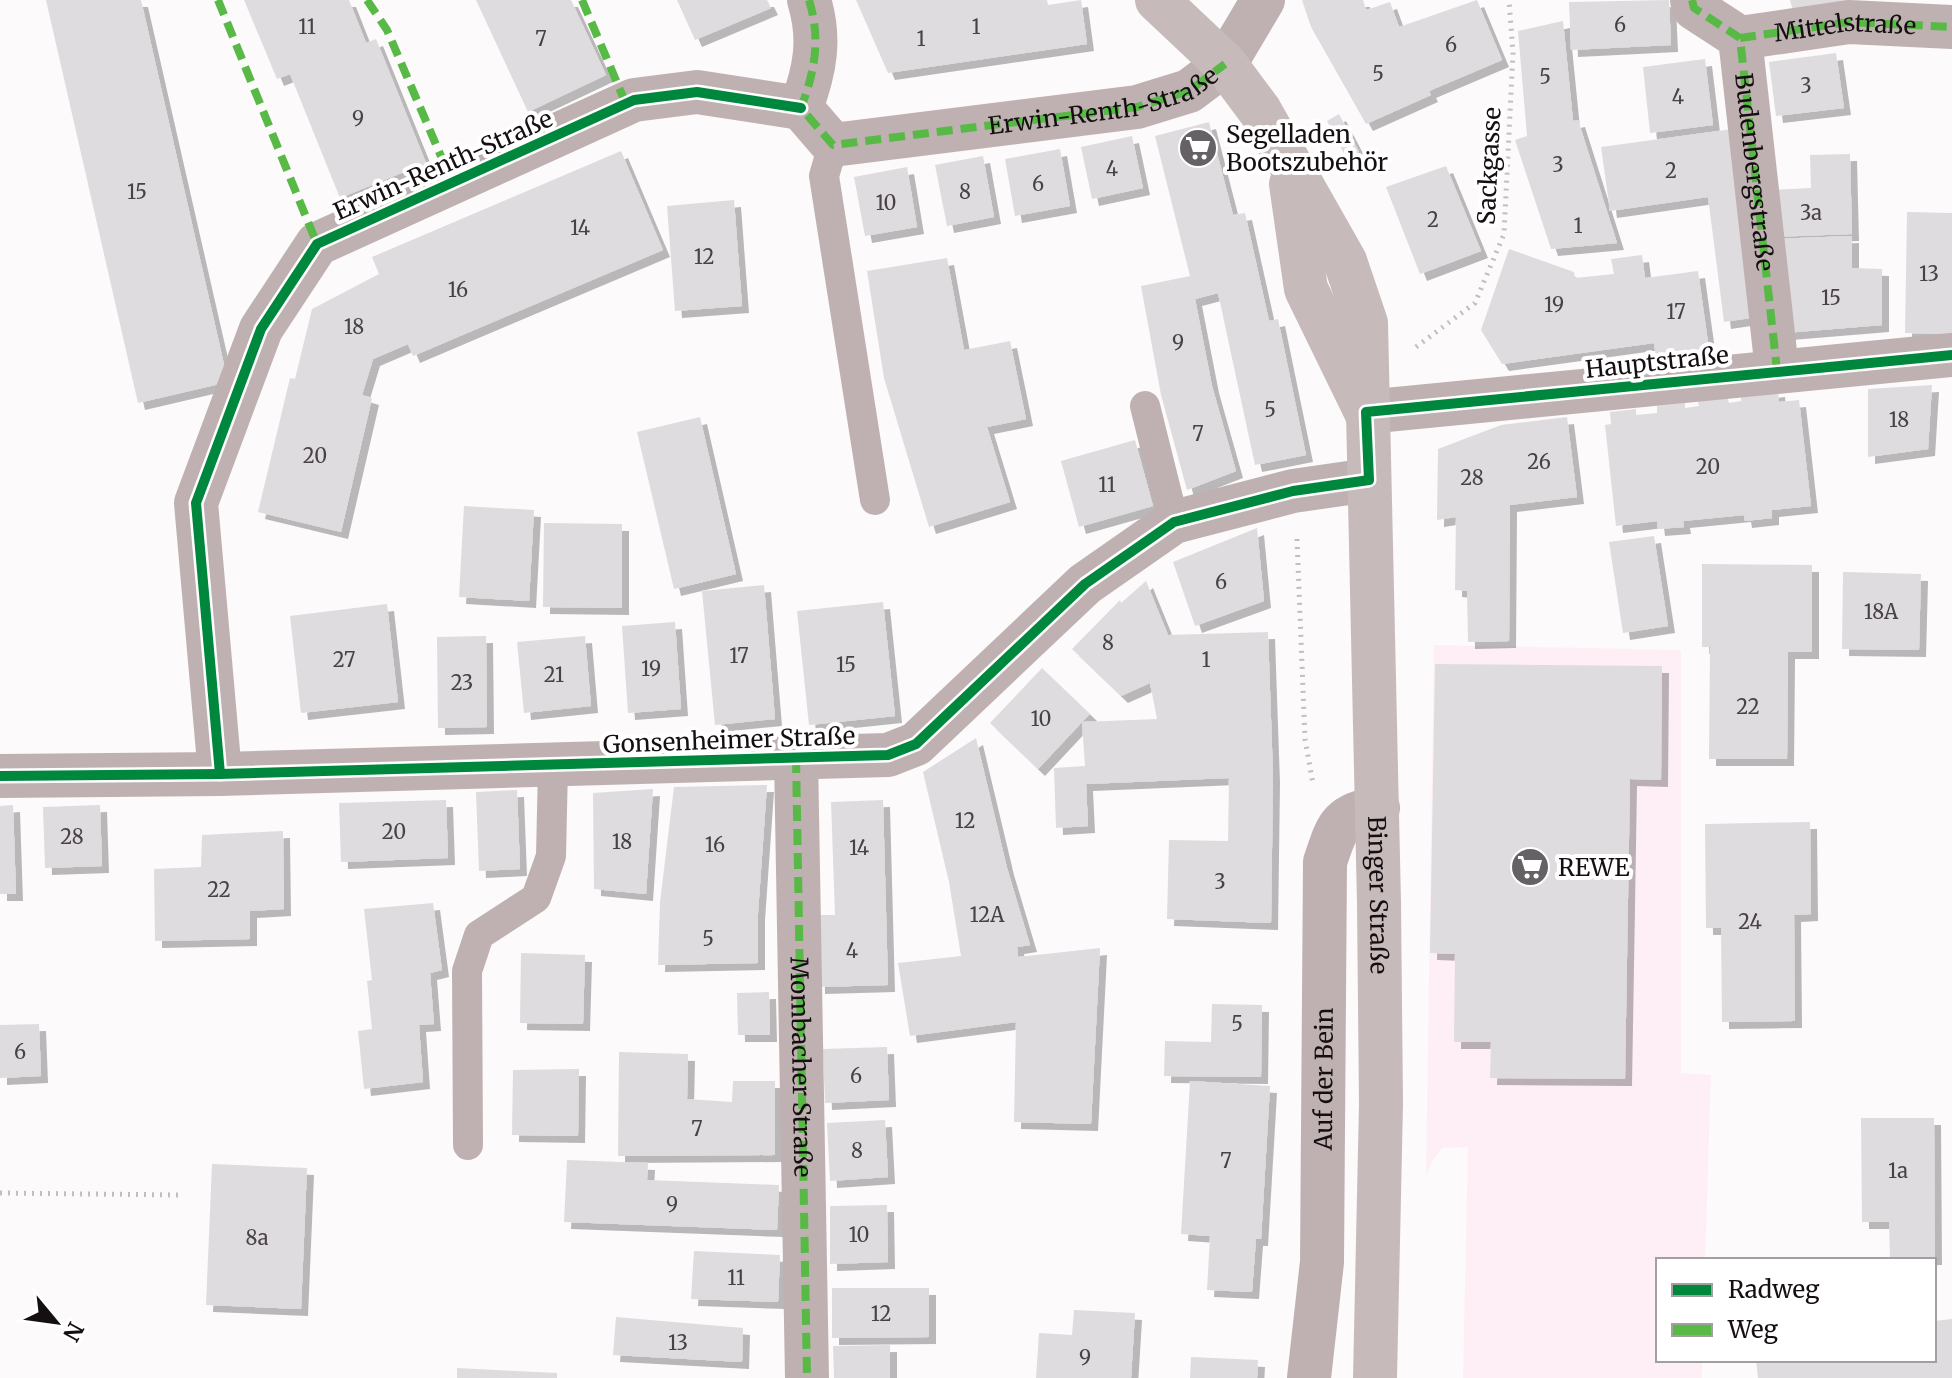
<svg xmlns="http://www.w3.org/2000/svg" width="1952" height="1378" viewBox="0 0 1952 1378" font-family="Merriweather,serif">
	<defs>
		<filter id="shadow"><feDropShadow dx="7" dy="7" stdDeviation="0" flood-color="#0004"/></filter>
	</defs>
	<rect width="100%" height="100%" fill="#fcfafb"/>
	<polygon fill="#fdeff5" points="1434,645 1681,650 1681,1073 1711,1075 1705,1260 1658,1260 1658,1360 1702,1360 1702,1378 1463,1378 1468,1147 1442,1148 1431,1163 1426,1177"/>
	<g fill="#dfdce0" filter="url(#shadow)">
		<polygon points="46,0 141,0 228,382 138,403"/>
		<polygon points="244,0 349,0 366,43 376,39 426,163 340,198 290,74 277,79"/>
		<polygon points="476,0 571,0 606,75 528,112"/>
		<polygon points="677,0 767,0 771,8 695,40"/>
		<polygon points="856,0 1047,0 1048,5 1081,0 1087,44 888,73"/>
		<polygon points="1302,0 1363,0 1366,10 1390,2 1399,27 1477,0 1502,60 1429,91 1431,95 1366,124 1311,27"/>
		<polygon points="1669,0 1671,45 1571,50 1569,2"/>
		<polygon points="1790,0 1850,0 1850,1 1794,15"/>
		<polygon points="1563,21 1573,121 1578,120 1617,243 1551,249 1515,140 1527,136 1518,31"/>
		<polygon points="1836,53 1844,108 1776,116 1769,62"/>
		<polygon points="1705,59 1713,125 1650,133 1643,67"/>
		<polygon points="1339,114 1359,152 1347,159 1327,121"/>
		<polygon points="1209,122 1233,215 1245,213 1269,321 1278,319 1306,455 1255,465 1218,293 1195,299 1212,386 1236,471 1187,490 1161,395 1141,286 1190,276 1155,136"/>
		<polygon points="1733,129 1757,317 1724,322 1708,197 1610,211 1601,147"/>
		<polygon points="1132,136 1143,188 1092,199 1081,147"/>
		<polygon points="1060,149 1070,206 1015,216 1005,159"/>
		<polygon points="621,151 663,250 413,356 408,344 373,359 362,395 372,398 341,532 258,512 290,378 295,379 312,309 379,274 372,257"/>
		<polygon points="1850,154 1852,234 1771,237 1769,190 1811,188 1810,155"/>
		<polygon points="983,156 994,217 947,226 935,165"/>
		<polygon points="1446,166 1481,251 1420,274 1386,187"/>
		<polygon points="907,167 917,227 865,236 854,177"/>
		<polygon points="734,200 742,306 675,311 667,206"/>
		<polygon points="1907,212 1952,213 1952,334 1905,333"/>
		<polygon points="1852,236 1852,268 1882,269 1882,325 1785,333 1772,239"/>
		<polygon points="1509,249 1574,272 1575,278 1614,274 1611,259 1642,255 1645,278 1698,271 1710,357 1657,364 1654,343 1502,364 1481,330"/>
		<polygon points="947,258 964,350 1010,341 1026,419 987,427 1010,502 929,527 884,378 867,271"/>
		<polygon points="1932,385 1928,449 1868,457 1868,389"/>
		<polygon points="1778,390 1779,402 1799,400 1811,506 1772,510 1772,518 1745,521 1744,515 1683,521 1684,527 1658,529 1657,521 1616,526 1605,425 1611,424 1610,412 1636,409 1636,415 1657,413 1657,406 1685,403 1685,408 1699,406 1697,399 1727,396 1729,403 1741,401 1741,395"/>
		<polygon points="700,417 736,574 674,589 637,432"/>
		<polygon points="1567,417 1577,497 1510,505 1509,641 1468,642 1467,591 1455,590 1456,517 1437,520 1438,449 1501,425"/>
		<polygon points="1135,440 1153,506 1079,527 1061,461"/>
		<polygon points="464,506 534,510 529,601 459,597"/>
		<polygon points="544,523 622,524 622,608 543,607"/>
		<polygon points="1257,528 1264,601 1195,626 1173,562"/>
		<polygon points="1654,536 1668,626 1623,633 1609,542"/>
		<polygon points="1702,564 1812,565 1812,652 1788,652 1787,759 1709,759 1710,647 1702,647"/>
		<polygon points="1843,572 1921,574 1919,650 1842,649"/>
		<polygon points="1146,581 1168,635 1268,632 1273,776 1271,923 1167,919 1169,840 1228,841 1229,778 1086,784 1088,826 1056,828 1054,768 1085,766 1082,722 1038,769 990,723 1042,668 1090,714 1082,722 1157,719 1150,683 1121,696 1072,649 1120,600 1121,603"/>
		<polygon points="764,585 775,719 715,725 702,591"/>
		<polygon points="883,602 895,716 809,725 797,611"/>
		<polygon points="387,604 398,702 301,713 290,616"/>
		<polygon points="675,622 681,709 628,713 622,626"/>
		<polygon points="486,636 487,727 438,728 437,637"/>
		<polygon points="585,636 591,706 524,713 517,642"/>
		<polygon points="1435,664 1662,666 1661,780 1630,779 1625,1079 1490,1078 1491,1042 1454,1042 1455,954 1430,953"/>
		<polygon points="976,738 1007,868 1030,945 1017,947 1018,957 1100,948 1091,1124 1014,1122 1016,1022 910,1036 898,963 961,956 949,882 923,772"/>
		<polygon points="767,785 758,913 758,963 658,965 660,902 674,787"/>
		<polygon points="653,789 646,894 594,889 593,793"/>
		<polygon points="517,790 520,869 479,871 476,792"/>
		<polygon points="446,800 448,858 341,862 339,803"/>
		<polygon points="883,800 888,985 818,987 817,915 835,915 831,802"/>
		<polygon points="13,805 16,894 0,894 0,806"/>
		<polygon points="100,805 102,866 45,868 43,807"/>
		<polygon points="1810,822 1811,914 1794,915 1795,1021 1722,1022 1721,928 1706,928 1705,824"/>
		<polygon points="283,831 284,909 250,911 250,939 155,941 154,869 201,867 202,835"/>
		<polygon points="433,903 442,970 430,973 434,1024 419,1025 423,1082 364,1089 358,1031 372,1029 367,981 372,980 364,909"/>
		<polygon points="521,953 585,955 583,1024 520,1023"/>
		<polygon points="769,992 770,1035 738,1035 737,993"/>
		<polygon points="1212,1004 1262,1005 1261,1077 1164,1076 1165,1041 1211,1042"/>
		<polygon points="39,1024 41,1076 0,1078 0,1025"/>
		<polygon points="887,1047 889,1100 825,1103 823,1049"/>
		<polygon points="619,1052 688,1054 687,1099 732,1102 733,1081 775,1081 775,1155 618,1156"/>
		<polygon points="579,1069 578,1136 512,1135 513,1070"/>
		<polygon points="1190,1081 1270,1086 1261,1239 1256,1239 1252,1292 1207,1290 1210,1236 1181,1234"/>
		<polygon points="1861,1118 1934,1118 1935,1258 1890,1259 1889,1222 1862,1222"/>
		<polygon points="885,1120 888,1177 830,1181 827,1123"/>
		<polygon points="567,1160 648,1163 647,1180 779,1185 777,1230 564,1222"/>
		<polygon points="212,1164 307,1168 301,1309 206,1305"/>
		<polygon points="887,1205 888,1262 830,1264 830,1206"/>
		<polygon points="694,1251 780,1255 778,1302 691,1299"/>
		<polygon points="832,1288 929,1288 929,1337 832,1338"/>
		<polygon points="1074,1310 1135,1313 1131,1378 1036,1378 1039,1333 1072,1335"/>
		<polygon points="616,1317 743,1328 742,1362 613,1355"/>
		<polygon points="1952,1319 1952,1378 1758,1378 1756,1360 1934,1360 1934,1321"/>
		<polygon points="890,1345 890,1378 834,1378 833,1346"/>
		<polygon points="1191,1357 1258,1360 1257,1378 1190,1378"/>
		<polygon points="457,1368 557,1373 557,1378 457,1378"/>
	</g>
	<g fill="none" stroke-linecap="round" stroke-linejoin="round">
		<g stroke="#c4bdbd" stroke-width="5" stroke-dasharray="2 6" stroke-linecap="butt">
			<polyline points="1416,347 1475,303 1504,234 1513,53 1509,0"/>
			<polyline points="1297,539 1305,739 1313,784"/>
			<polyline points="0,1193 180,1195"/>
		</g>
		<g stroke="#bfb1b1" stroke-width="30">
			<polyline points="833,145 824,176 875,500"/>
			<polyline points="1145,406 1174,522"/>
			<polyline points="468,1145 467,971 479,935 536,898 551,856 553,766"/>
		</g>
		<g stroke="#bfb1b1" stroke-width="44">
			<path id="s1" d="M809 0C821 39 815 70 801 108L833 145 1137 107 1189 91 1225 64 1263 0"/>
			<path id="s2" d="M1692 0 1694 8 1740 38 1777 370"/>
			<path id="s3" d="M1740 38 1849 22 1952 27"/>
			<polyline points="1366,412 1952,355"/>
			<polyline points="796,757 807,1378"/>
			<polyline points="220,774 196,503 261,329 317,244 634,100 697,92 801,108"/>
			<polyline points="0,776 220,774 888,755 916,744 1085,584 1174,522 1293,491 1369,480"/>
			<path id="s4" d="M1309 1378 1322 1262 1325 862C1337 827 1338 815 1378 808"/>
		</g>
		<g stroke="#c7babb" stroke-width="44">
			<path id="s5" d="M1157 0 1225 64 1260 111 1345 261 1366 323 1379 903 1381 1104 1375 1378"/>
			<polyline points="1291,184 1306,289 1366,412"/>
		</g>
		<g stroke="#58b947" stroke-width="8" stroke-dasharray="16 8" stroke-linecap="butt">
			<polyline points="218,0 317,244"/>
			<polyline points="367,0 387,30 452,182"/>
			<polyline points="582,0 626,104"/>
			<path d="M809 0C821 39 815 70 801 108L833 145 1137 107 1189 91 1225 64"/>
			<polyline points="1692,0 1694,8 1740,38 1777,370"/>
			<polyline points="1740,38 1849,22 1952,27"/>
			<path id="s6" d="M796 757 807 1378"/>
		</g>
		<defs>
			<g id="cycleway">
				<polyline points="220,774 196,503 261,329 317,244 634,100 697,92 801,108"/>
				<polyline points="0,776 220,774 888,755 916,744 1085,584 1174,522 1293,491 1369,480 1366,412 1952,355"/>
			</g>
		</defs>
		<use href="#cycleway" stroke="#fff" stroke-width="15"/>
		<use href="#cycleway" stroke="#00873e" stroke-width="10"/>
	</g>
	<defs>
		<symbol id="supermarket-disc" viewBox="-11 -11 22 22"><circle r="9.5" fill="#666164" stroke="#fff"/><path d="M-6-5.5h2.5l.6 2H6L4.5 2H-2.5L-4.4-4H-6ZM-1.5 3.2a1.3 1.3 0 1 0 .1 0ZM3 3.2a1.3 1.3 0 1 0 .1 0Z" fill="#fff"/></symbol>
	</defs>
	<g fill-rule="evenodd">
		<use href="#supermarket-disc" x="1176" y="126" width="44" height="44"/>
		<use href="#supermarket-disc" x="1508" y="845" width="44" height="44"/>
	</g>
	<g text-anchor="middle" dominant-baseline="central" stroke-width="8" stroke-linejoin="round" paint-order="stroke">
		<g font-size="20" fill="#484246">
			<text x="1620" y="24">6</text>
			<text x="307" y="26">11</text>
			<text x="976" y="26">1</text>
			<text x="541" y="38">7</text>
			<text x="921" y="38">1</text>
			<text x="1451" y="44">6</text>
			<text x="1378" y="73">5</text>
			<text x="1545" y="76">5</text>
			<text x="1806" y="85">3</text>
			<text x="1678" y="96">4</text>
			<text x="358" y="118">9</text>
			<text x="1558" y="164">3</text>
			<text x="1112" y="168">4</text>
			<text x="1671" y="170">2</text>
			<text x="1038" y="183">6</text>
			<text x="137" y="191">15</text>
			<text x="965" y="191">8</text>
			<text x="886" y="202">10</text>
			<text x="1811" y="212">3a</text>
			<text x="1433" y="219">2</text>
			<text x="1578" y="225">1</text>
			<text x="580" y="227">14</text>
			<text x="704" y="256">12</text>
			<text x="1929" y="273">13</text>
			<text x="458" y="289">16</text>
			<text x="1831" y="297">15</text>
			<text x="1554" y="304">19</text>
			<text x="1676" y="311">17</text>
			<text x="354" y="326">18</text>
			<text x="1178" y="342">9</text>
			<text x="1270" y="409">5</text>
			<text x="1899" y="419">18</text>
			<text x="1198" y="433">7</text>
			<text x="315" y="455">20</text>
			<text x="1539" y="461">26</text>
			<text x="1708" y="466">20</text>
			<text x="1472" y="477">28</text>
			<text x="1107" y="484">11</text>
			<text x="1221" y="581">6</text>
			<text x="1881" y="611">18A</text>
			<text x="1108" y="642">8</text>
			<text x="739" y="655">17</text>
			<text x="344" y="659">27</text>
			<text x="1206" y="659">1</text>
			<text x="846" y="664">15</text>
			<text x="651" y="668">19</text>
			<text x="554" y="674">21</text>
			<text x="462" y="682">23</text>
			<text x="1748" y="706">22</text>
			<text x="1041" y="718">10</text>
			<text x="965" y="820">12</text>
			<text x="394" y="831">20</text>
			<text x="72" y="836">28</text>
			<text x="622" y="841">18</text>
			<text x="715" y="844">16</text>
			<text x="859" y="847">14</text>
			<text x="1220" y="881">3</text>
			<text x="219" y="889">22</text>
			<text x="987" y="914">12A</text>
			<text x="1750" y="921">24</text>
			<text x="708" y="938">5</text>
			<text x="852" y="950">4</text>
			<text x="1237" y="1023">5</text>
			<text x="20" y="1051">6</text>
			<text x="856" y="1075">6</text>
			<text x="697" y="1128">7</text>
			<text x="857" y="1150">8</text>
			<text x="1226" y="1160">7</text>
			<text x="1898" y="1170">1a</text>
			<text x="672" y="1204">9</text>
			<text x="859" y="1234">10</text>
			<text x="257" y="1237">8a</text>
			<text x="736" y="1277">11</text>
			<text x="881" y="1313">12</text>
			<text x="678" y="1342">13</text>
			<text x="1085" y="1357">9</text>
		</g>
		<g font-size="24" fill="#160f12" stroke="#fff">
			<text stroke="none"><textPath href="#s3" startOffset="106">Mittelstraße</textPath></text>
			<text stroke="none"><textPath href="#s1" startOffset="434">Erwin-Renth-Straße</textPath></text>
			<text transform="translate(443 165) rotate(-24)">Erwin-Renth-Straße</text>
			<text transform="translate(1489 166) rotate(-87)">Sackgasse</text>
			<text stroke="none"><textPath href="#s2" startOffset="198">Budenbergstraße</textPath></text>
			<text transform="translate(1657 362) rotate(-6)">Hauptstraße</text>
			<text transform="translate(729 740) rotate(-2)">Gonsenheimer Straße</text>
			<text stroke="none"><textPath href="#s5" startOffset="962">Binger Straße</textPath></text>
			<text stroke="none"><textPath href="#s6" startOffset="310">Mombacher Straße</textPath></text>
			<text stroke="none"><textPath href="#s4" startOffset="300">Auf der Bein</textPath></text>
		</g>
		<g font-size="24" fill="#160f12" stroke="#fff" text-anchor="start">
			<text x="1226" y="134">Segelladen<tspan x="1226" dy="28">Bootszubehör</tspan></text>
			<text x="1558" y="867">REWE</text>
		</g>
	</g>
	<rect x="1656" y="1258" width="280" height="104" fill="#ffffff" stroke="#a29fa0" stroke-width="2"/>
	<rect x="1672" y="1284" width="40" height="12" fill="#00873e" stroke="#a29fa0" stroke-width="2"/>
	<text x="1728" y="1298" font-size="24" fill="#160f12">Radweg</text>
	<rect x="1672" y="1324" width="40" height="12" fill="#58b947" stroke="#a29fa0" stroke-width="2"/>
	<text x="1728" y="1338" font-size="24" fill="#160f12">Weg</text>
	<g transform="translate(56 1322) rotate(119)" stroke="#ffffff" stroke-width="6" paint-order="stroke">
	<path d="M0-6L14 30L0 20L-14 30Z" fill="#160f12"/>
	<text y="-12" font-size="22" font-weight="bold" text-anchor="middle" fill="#160f12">N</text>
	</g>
</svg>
